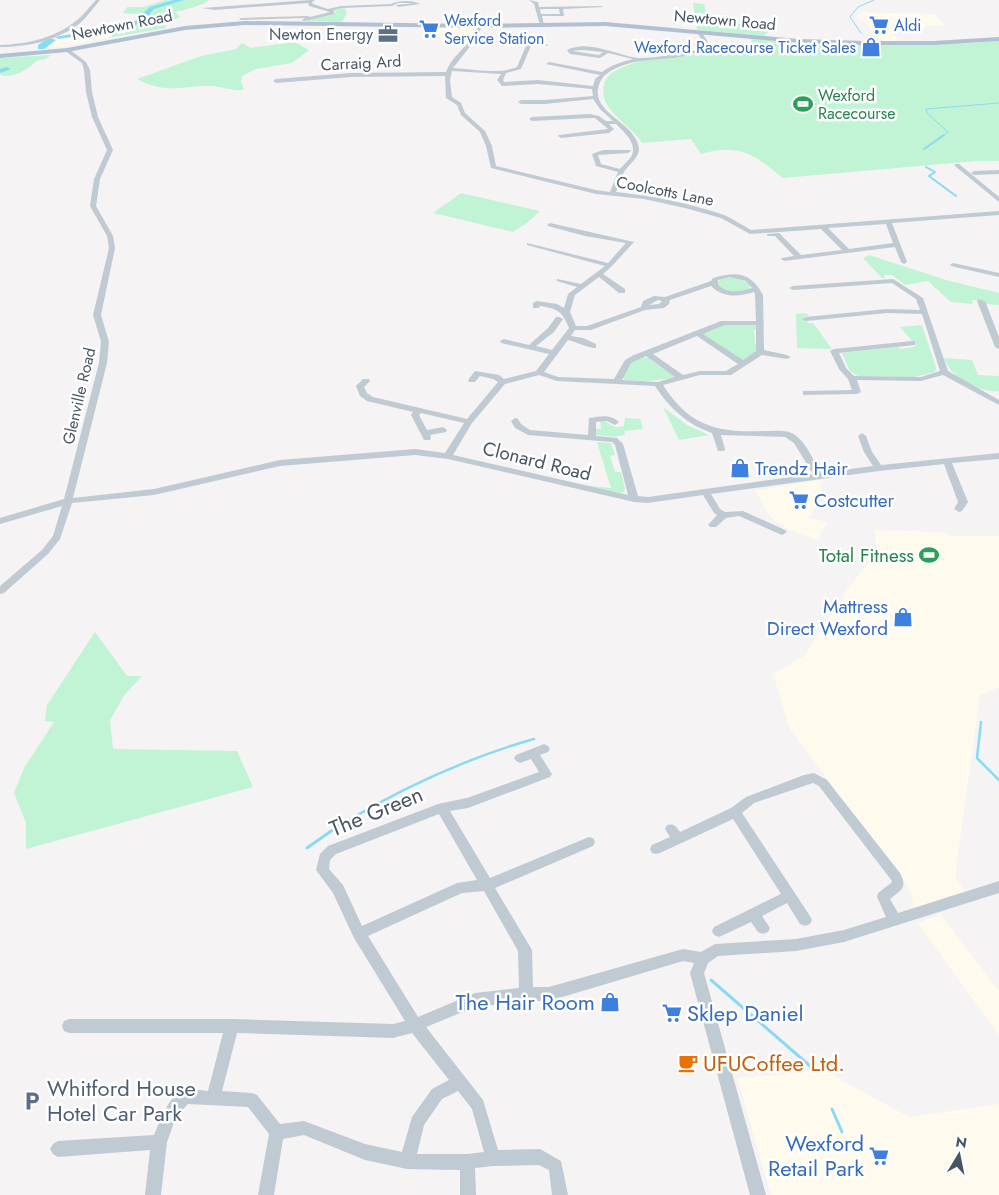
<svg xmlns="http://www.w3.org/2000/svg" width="999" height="1195" viewBox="0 0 999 1195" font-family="Jost,sans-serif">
	<rect width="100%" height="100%" fill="#f5f3f3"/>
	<g fill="#fefaee">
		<polygon points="860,12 934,14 945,25 924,26 926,29 901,29 902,32 892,32 899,41 879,41 866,23 855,16 860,14"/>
		<polygon points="425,26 476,27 476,29 472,37 426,36"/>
		<polygon points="106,31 111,31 112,37 65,46 44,47 53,45 55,41 65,36"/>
		<polygon points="822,480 818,502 809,518 827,522 818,540 788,529 770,517 755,490"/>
		<polygon points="874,530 941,532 951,536 999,536 999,687 980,695 957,862 956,878 965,891 914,908 910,890 790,730 773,674 804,656 846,591 877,551"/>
		<polygon points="941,914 999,991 999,1035 917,923"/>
		<polygon points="825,1071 909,1117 999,1104 999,1195 771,1195 737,1078"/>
	</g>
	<g fill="#c0f4d5">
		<path d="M165 0H209C207 4 182 11 175 12L180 17 165 24 166 28 90 41 112 37 111 32 104 31 133 25 150 18 148 15 123 13 127 7H143Z"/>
		<polygon points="693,3 704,4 708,21 773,27 764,36 697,30"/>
		<polygon points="339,8 345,8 347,13 342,22 307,21 309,18 334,15 336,13 333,9"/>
		<path d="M751 39C834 45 916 48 999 41V161H976L783 178C754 155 740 143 701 154L691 139 642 143C633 128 607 113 604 97 602 88 604 78 612 73 643 51 717 55 755 52Z"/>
		<path d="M295 42 309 50 292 63 256 69 242 76 241 82 244 90C233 91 223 87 213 86 182 85 167 95 137 79L201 56 236 49 242 43 251 48Z"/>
		<path d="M51 55 46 59 36 61C29 70 9 80 0 74V58Z"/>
		<polygon points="461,193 540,211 527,223 513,232 433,213"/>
		<polygon points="869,255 946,280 999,293 999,305 986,304 984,300 972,300 973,304 951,302 928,281 905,285 892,275 884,275 885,278 882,278 863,258"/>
		<path d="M732 277 748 282 750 285 749 289C739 294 724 293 717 284L721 279Z"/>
		<polygon points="806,313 809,316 804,317 808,323 813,323 832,349 797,348 796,314"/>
		<path d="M727 324 757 325V329L754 330 755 344 758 346C754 354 750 360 741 360L715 342 702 335 703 333 709 332Z"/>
		<polygon points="922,325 936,368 935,372 914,377 858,376 850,371 842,353 899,347 900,349 914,347 916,345 900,327"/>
		<polygon points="643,357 652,359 652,361 675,376 674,378 648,381 625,380 622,377 630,362"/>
		<path d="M944 358 972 360 978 375 999 376V391C980 393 950 377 944 358Z"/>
		<polygon points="663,407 687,425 709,435 679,440"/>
		<path d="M625 418 640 419 643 429 624 431 625 435 613 437 596 435 595 429H601L600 420C611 421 609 430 624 426Z"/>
		<polygon points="597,442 611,443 615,455 610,456 615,472 621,472 625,489 624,492 620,493 581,485 611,488"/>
		<polygon points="95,632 127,676 142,676 125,694 110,720 113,749 237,751 253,787 26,849 26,823 14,793 24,768 54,722 45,721 47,705"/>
	</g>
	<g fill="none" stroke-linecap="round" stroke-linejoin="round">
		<g stroke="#89dbf4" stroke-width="1">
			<polyline points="861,33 850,17 858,7 874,0"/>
			<polyline points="942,136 948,132 927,113 926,109 999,103"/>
		</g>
		<g stroke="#89dbf4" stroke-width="2">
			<polyline points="924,149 944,135"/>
			<polyline points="926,167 935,172 929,176 956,196"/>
		</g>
		<g stroke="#89dbf4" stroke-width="2.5">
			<polyline points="981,722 977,758 999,780"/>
			<path d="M342 824C402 788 467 758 534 739"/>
		</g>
		<g stroke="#89dbf4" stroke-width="3">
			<polyline points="307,848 344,822"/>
			<polyline points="711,980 817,1072"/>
			<polyline points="832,1109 842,1132"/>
		</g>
		<g fill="#89dbf4" fill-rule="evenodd">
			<polygon points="174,0 184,0 154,9 150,13 152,19 124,29 59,39 55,37 123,25 146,17 143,13 150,7"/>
			<polygon points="49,38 56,40 44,49 38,49 38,45"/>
			<polygon points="7,67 11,69 0,73 0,69"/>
		</g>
		<g fill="#c0cad3" fill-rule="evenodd">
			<path d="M96 0H100C93 8 87 17 79 24 56 41 28 47 0 47V45C27 44 56 38 77 20 84 15 89 7 96 0Z"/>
			<path d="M310 0H315L312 2 313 4 328 9 341 6 391 4C399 0 413 0 420 4L398 7 396 5 414 3H398L392 6 341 8 333 10 335 14 304 21 302 20 305 18 241 20 239 19 241 18 308 16 310 17 330 12 309 6 308 3 214 10 202 8Z"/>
			<path d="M529 0 538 2 539 7 601 6 603 7 563 9 564 16H542L544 25 542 26 540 25 534 4ZM540 9H559L560 14H541Z"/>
			<path d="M480 25 482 26 476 39 453 68C473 69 497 75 517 67L526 46H515L513 44H546L548 46H531L521 69 506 73 503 80 504 82 538 80 593 86 595 79 600 75 546 64 549 62 602 72C611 65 622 62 633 59L608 53 600 58 570 54 567 50C588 39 616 55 638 58 647 59 690 53 699 49 700 48 703 45 704 44L697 32 701 31 709 44C691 64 647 55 621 66 612 70 602 74 599 85 589 113 637 122 639 149 639 159 627 165 623 174 620 180 619 186 616 192 653 196 689 203 724 215 733 219 742 225 751 230L999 211V215L892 223 907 262 904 264 901 262 895 247 784 261 781 259 782 258 794 256 775 236H767V234L779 233 801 255 842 250 821 229 750 234 721 218 685 208 644 199 596 194 491 168 486 146 480 132 461 115 457 105 446 98 445 76 351 77 276 83 273 81 276 79 351 73 446 72C451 58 463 50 471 39 475 34 476 28 480 25ZM583 50 603 52 599 55 572 51ZM452 71 501 74 497 80 502 86 538 84 592 89 593 96 545 100H521L518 102 521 104H545L593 99 600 109 613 121H606L599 116 590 114 532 117 529 119 532 121 590 118H595L608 129 559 135 558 136 561 138 609 133 614 129 609 124H616L618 126C626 134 638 145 631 157 628 161 623 165 620 169L601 164 598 155 628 153 631 151 630 150H603L592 154 596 166 618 172 610 192 596 190 496 166 492 146 485 131 465 113 461 103 452 97 450 80ZM886 224 893 243 849 249 828 228Z"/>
			<path d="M65 49H69L86 62 90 70 92 92 98 117 113 150 100 179 96 206 113 236 115 248 101 315 109 342 107 363 73 498 154 489 280 460 415 449 445 453 464 423 421 413 419 415 427 430 443 427 447 430 446 432 430 435 431 438 430 440H424L411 415 413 412 367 401 360 396 356 386 363 379H369L370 381 364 387 367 393 373 397 467 419 498 382 493 379 480 376 475 382H469L468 380 475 371 499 375 504 379 536 371 549 354 501 343 500 341 504 339 529 345 548 328 556 317H559L563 319 554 332 536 346 552 350 569 328C562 311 558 309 540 306L539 308H533V303L537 301 557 304 564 308 568 294 577 287 557 281V279L581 284 605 266 527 245V243L608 263 626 243 585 236 548 226 547 225 550 223 634 242 612 266 603 274 625 289V293H619L599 277 575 295 570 312 576 326H587L641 307 643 301 654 296 665 297 711 281 713 278C736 271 751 272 763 295L764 350 787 355 791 357 787 359 762 355 731 375H700L663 385C690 427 718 433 765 431 775 431 787 429 795 435 807 443 814 462 821 473L873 466 864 452 858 436 862 433 866 436 872 452 881 465 999 453V459L952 463 968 502 962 511 959 512 954 509 958 502 944 464 879 471 711 494 720 509 725 512 743 511 785 530 787 532 782 535 739 516 726 518 716 527H710L708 525 717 515 714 513 703 495 648 503 634 502 448 459 415 455 280 466 154 495 72 503 60 539 48 554 4 593 0 594V586L42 550 53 536 62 506 0 524V518L64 499 99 363 101 342 93 315 109 248 107 236 90 206 94 179 107 150 92 117 86 92 84 70 82 63 65 51ZM730 277 746 281 752 288C739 292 728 294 718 285V280ZM711 286C723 298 738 297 754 292L755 295 756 321H721L634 355 625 360 614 379 558 377 544 372 568 340C577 342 587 348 596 348V344L583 338 571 336 575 330H591L645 310 664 308 669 304 670 300ZM658 300 662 301 659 304 649 305ZM725 325H756V351L743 360 703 334ZM697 336 738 364 726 371H700L683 375 653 354ZM646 356 675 377 658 382 622 380 631 363ZM539 375 557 381 655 386C669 408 688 425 712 433L718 451H724L725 449 721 435 785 437 794 443 813 474 648 497 638 496 623 444 617 438 596 436V422L607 421 615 425 619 422C611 414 600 416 589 418L588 435 530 430 521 424 518 419 515 418 511 421 515 428 528 435 612 442 615 445 628 495 453 455 472 423 505 384Z"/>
			<polygon points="955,164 959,164 999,197 999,202 955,166"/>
			<polygon points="999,170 999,174 974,175 971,173 974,171"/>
			<polygon points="953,263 999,273 999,277 951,266 950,265"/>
			<polygon points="893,279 923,298 948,371 999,400 999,405 943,375 921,381 857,380 861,392 857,394 803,395 803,391 806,391 852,390 848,379 839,369 830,351 834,349 912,341 915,341 915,345 839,353 846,368 854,376 921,377 940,371 922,314 887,313 806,321 802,319 806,317 887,309 920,310 916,299 892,283 793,290 789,288 793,286"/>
			<polygon points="978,299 985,301 999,337 999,349 995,347 977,301"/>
			<path d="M544 744 548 746 550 749 548 752 540 755 552 774 550 777 468 808 450 811 490 878 589 837 593 838 595 842 593 846 495 888 532 950 533 987H549L683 949 701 952 715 944 796 939 844 930 886 917 877 897 878 893 891 883 892 881 819 786 813 783 754 803 742 813 810 916 812 920 810 924 805 926 800 924 787 903 762 916 770 928 768 932 763 934 758 932 751 922 719 937 714 935 712 931 714 927 781 894 733 819 660 853 656 854 652 853 650 849 652 845 670 837 665 829 667 825C674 823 676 826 680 832L731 808 746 797 804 775 814 773 827 780 900 873C908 888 901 890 890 899L898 913 999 881V893L844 942 796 951 718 956 708 963 704 973 766 1195H750L690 973 694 963 683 961 549 1001H526L475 1007 426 1027 483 1100 498 1150 540 1149 561 1161 568 1195H552L549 1170 539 1165 493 1166 475 1168 476 1195H460V1170L407 1169 365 1160 304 1135 283 1139 274 1195H258L269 1134 248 1107 188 1104 176 1117 167 1142 161 1195H145L150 1150 58 1157 53 1154 50 1149 53 1144 58 1141 154 1135C160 1122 169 1094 184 1090 191 1088 200 1090 208 1091L223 1033H69L64 1031 62 1026 64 1021 69 1019H232L393 1024 405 1021 354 938 333 893 316 870 320 854 328 846 438 804 467 798 539 772 531 759 520 763 516 761 514 758 516 755ZM439 814 477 880 457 883 362 926 343 885 329 869 330 860 336 854ZM484 891 518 951 519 988 475 993 418 1017 368 936 462 893ZM237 1033 393 1038 412 1033 449 1080 432 1089 412 1117 402 1152 365 1144 304 1121 280 1124 257 1095 252 1093 222 1091ZM458 1091 472 1109 484 1152 467 1154H417L424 1125 442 1099Z"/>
		</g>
		<polygon fill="#b1c1d3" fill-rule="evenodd" points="245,21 480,24 605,22 798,39 865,41 934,41 999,37 999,41 934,45 865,45 798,43 605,26 480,28 245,25 185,30 67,52 0,58 0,54 67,48 185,26"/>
	</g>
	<defs>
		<symbol id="supermarket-bare" viewBox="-9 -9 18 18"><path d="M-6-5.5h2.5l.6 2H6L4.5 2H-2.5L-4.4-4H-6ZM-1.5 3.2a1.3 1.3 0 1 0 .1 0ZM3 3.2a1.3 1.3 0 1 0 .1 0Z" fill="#3f7fe0" stroke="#fff" stroke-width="2.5" paint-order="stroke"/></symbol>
		<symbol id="office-bare" viewBox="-9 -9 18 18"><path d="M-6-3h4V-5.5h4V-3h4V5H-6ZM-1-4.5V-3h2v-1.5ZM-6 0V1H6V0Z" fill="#5c6f8a" stroke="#fff" stroke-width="2.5" paint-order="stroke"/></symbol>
		<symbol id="shop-bare" viewBox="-9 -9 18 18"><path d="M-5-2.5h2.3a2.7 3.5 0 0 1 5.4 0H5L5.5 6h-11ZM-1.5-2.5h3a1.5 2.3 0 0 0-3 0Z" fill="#3f7fe0" stroke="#fff" stroke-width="2.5" paint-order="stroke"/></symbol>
		<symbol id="stadium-bare" viewBox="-9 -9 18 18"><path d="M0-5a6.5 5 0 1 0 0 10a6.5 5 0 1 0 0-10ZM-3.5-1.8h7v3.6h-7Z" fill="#2e9e5b" stroke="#fff" stroke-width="2.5" paint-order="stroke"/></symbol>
		<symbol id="cafe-bare" viewBox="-9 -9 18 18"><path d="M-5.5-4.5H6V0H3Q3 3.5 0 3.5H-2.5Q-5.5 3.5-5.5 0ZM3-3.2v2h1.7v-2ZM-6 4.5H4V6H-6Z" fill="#e8710a" stroke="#fff" stroke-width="2.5" paint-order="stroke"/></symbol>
		<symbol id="parking-bare" viewBox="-9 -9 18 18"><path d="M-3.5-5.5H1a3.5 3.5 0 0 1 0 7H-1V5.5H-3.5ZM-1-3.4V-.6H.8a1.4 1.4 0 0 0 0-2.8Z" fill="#5c6f8a" stroke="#fff" stroke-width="2.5" paint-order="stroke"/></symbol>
	</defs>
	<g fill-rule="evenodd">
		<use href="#supermarket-bare" x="865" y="11" width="28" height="28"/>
		<use href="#supermarket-bare" x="415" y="15" width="28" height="28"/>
		<use href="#office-bare" x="374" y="20" width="28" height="28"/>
		<use href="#shop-bare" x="857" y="33" width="28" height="28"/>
		<use href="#stadium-bare" x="789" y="90" width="28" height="28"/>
		<use href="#shop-bare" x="726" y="454" width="28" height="28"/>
		<use href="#supermarket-bare" x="785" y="486" width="28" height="28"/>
		<use href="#stadium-bare" x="915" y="541" width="28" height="28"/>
		<use href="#shop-bare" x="889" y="603" width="28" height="28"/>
		<use href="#shop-bare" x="596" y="988" width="28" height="28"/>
		<use href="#supermarket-bare" x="658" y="999" width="28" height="28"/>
		<use href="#cafe-bare" x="674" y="1049" width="28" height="28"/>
		<use href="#parking-bare" x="18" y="1087" width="28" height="28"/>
		<use href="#supermarket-bare" x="865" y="1142" width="28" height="28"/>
	</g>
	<g text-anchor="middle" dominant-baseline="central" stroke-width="5" stroke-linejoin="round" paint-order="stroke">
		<g font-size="16" fill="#366cbe" stroke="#fff" text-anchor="start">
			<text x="444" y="20">Wexford<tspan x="444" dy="18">Service Station</tspan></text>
			<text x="894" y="25">Aldi</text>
			<text x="856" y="47" text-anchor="end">Wexford Racecourse Ticket Sales</text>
		</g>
		<g font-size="16" fill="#485562" stroke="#fff">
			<text transform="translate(725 20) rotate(5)">Newtown Road</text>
			<text transform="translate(122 25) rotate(-11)">Newtown Road</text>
			<text transform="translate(361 63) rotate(-3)">Carraig Ard</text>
			<text transform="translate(665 191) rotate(11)">Coolcotts Lane</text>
			<text transform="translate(79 396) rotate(-77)">Glenville Road</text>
		</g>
		<g font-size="16" fill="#4e5e75" stroke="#fff" text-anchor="end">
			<text x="373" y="34">Newton Energy</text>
		</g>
		<g font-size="16" fill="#27864d" stroke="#fff" text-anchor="start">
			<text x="818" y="95">Wexford<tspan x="818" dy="18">Racecourse</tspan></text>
		</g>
		<g font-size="19" fill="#485562" stroke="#fff">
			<text transform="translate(537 461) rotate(14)">Clonard Road</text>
		</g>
		<g font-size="19" fill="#366cbe" stroke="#fff" text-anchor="start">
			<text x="755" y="468">Trendz Hair</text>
			<text x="814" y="500">Costcutter</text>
			<text x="888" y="606" text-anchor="end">Mattress<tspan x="888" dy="22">Direct Wexford</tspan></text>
		</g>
		<g font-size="19" fill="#27864d" stroke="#fff" text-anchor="end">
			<text x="914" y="555">Total Fitness</text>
		</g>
		<g font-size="22" fill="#485562" stroke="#fff">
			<text transform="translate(376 811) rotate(-22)">The Green</text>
		</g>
		<g font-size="22" fill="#366cbe" stroke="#fff" text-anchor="end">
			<text x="595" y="1002">The Hair Room</text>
			<text x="687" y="1013" text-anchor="start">Sklep Daniel</text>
			<text x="864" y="1143">Wexford<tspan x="864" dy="25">Retail Park</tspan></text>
		</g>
		<g font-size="22" fill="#c56008" stroke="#fff" text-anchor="start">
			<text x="703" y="1063">UFUCoffee Ltd.</text>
		</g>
		<g font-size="22" fill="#4e5e75" stroke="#fff" text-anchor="start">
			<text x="47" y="1088">Whitford House<tspan x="47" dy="25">Hotel Car Park</tspan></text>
		</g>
	</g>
	<g transform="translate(959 1155) rotate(10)" stroke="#ffffff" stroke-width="4" paint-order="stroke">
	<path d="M0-4L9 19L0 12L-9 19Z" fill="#485562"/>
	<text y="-8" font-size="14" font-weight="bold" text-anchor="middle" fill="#485562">N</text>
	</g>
</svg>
